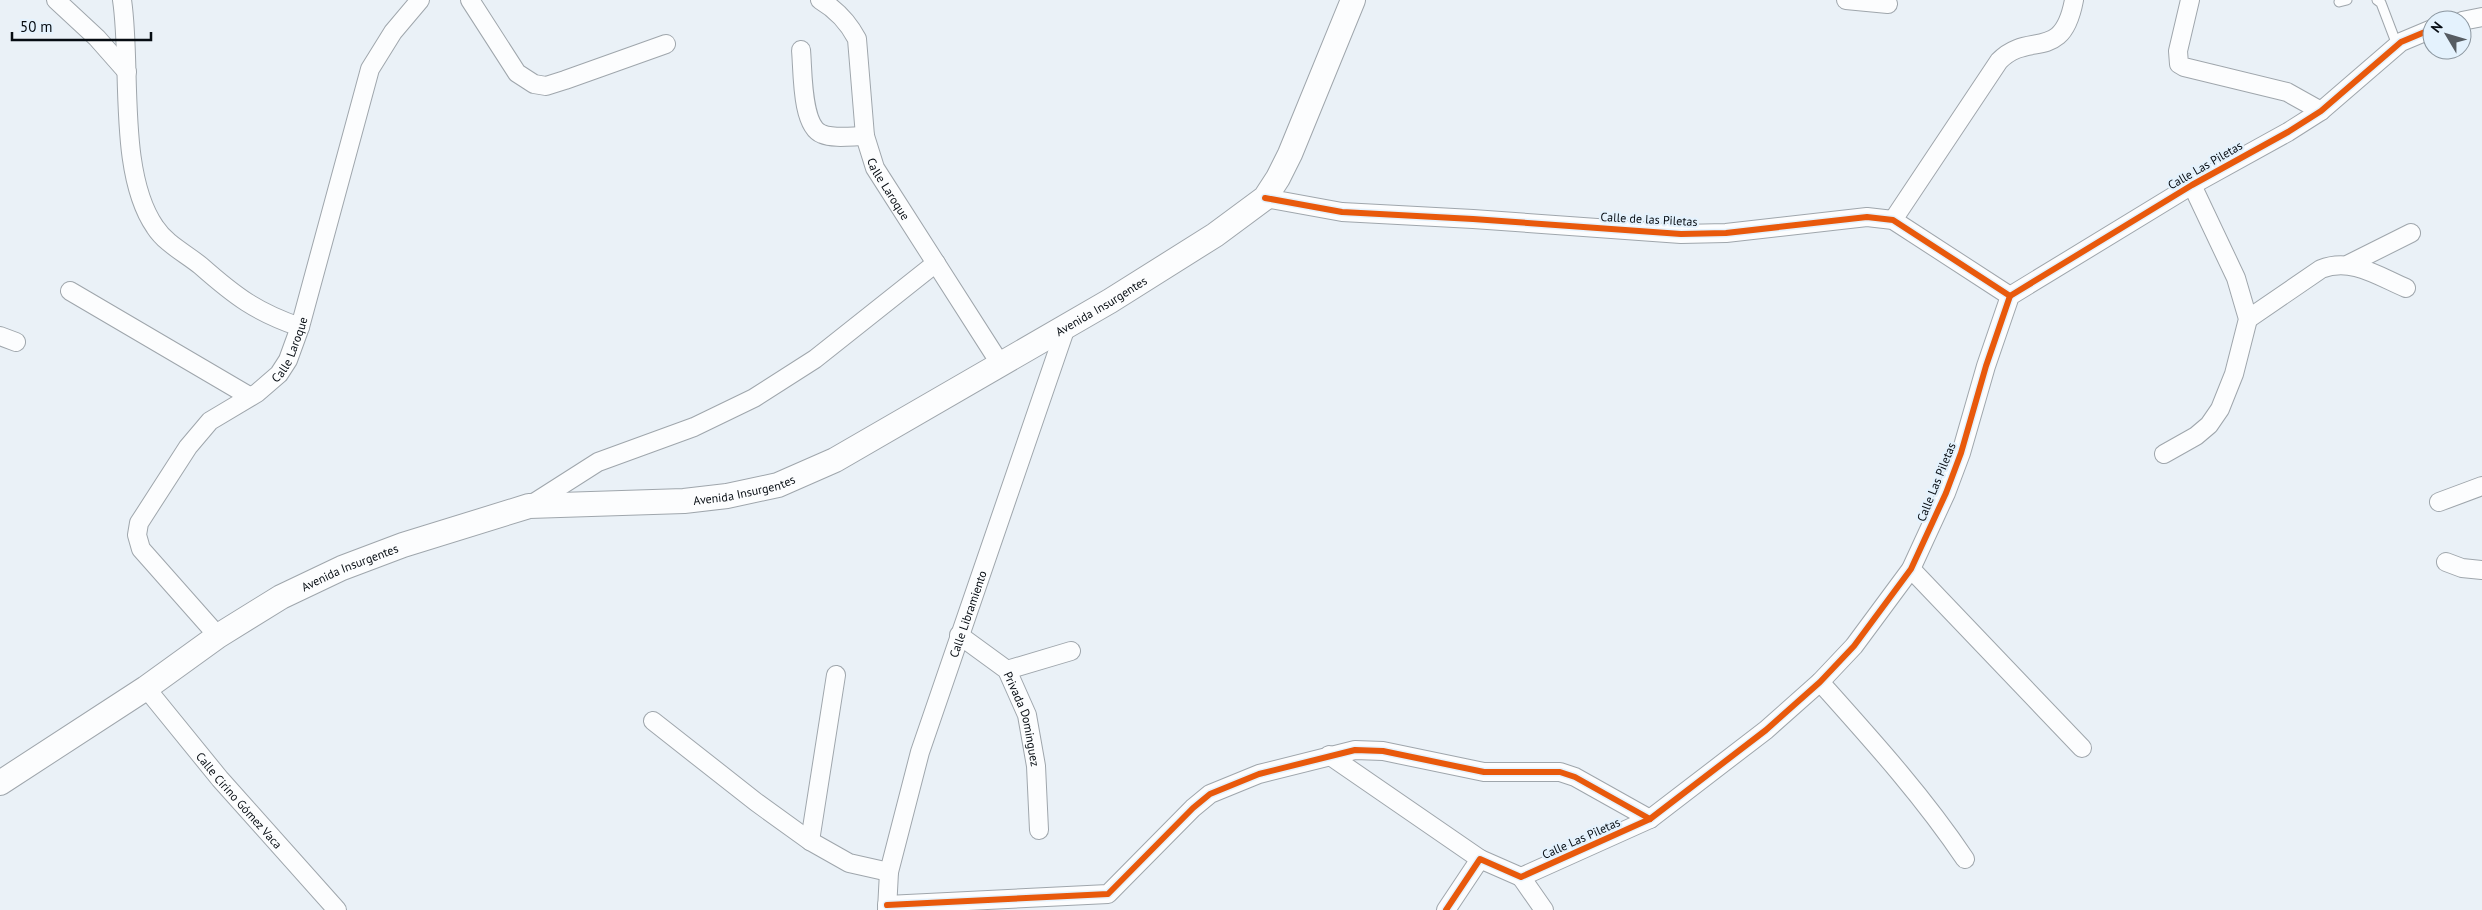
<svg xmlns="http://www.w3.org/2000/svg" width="2482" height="910" viewBox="0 0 2482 910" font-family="'PT Sans',sans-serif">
	<rect width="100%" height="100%" fill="#eaf1f7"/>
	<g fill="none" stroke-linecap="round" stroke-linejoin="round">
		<defs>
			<g id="service">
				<polyline points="2377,0 2381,3 2397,45"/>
				<polyline points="2339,2 2347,0"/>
			</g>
			<g id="minor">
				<polyline points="56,0 97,38 127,72"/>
				<path d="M122 0C132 65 117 172 155 227 166 244 185 253 201 266 235 296 256 312 300 327"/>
				<polyline points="470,0 517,73 534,84 546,86 565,80 666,44"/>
				<path id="s1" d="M820 0C837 10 848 22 857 39L865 136 875 168 1001 365"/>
				<polyline points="1846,0 1888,4"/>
				<polyline points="2190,0 2178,51 2179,64 2184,67 2287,92 2321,111"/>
				<polyline points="2462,21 2482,17"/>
				<path d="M801 50C803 70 801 126 822 134 834 139 852 136 865 136"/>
				<polyline points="1265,198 1342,212 1473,219 1681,234 1726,233 1867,217 1893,220 2010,296"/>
				<path d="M1893 220 1999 61C2029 30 2062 64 2074 0"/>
				<polyline points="2349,264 2411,233"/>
				<polyline points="70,291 249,396"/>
				<path d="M2248 319 2321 269C2351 257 2378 276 2406 288"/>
				<polyline points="0,336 16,342"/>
				<polyline points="2164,454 2196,436 2209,425 2220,409 2234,374 2248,319 2236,278 2192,185"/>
				<polyline points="2439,502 2482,486"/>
				<polyline points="529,506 598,462 694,427 754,398 815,359 936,263"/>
				<polyline points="2446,562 2462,568 2482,570"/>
				<polyline points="1911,569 2082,748"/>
				<path id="s2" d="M959 635 1007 670 1027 715 1036 766 1039 830"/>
				<path id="s3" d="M218 636 141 549 137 535 139 523 188 447 210 421 257 393 279 374 288 360 300 327 370 69 393 32 420 0"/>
				<polyline points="1007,670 1071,651"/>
				<path d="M1820 682C1871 739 1922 795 1965 859"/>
				<path id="s4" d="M146 688 220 779 337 910"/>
				<polyline points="653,721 756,802 810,841 849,863 889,872"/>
				<polyline points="1329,755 1480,859"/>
				<polyline points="810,841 836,675"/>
				<polyline points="1521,877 1544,910"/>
				<polyline points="887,905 1108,894 1193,808 1210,794 1259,774 1355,750 1383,751 1484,772 1560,772 1575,777 1650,819"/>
				<path id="s5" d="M887 910 889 872 920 752 1067 324"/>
				<polyline points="1446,910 1480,859 1521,877 1650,819 1766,730 1820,682 1854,646 1911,569 1946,493 1961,453 1986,366 2010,296 2192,185 2288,132 2321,111 2401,42 2432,29"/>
			</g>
			<g id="secondary">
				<path id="s6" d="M0 783 146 688 218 636 281 597 342 568 403 545 529 506 684 501 727 496 778 485 835 460 1110 301 1215 235 1265 198 1278 178 1290 154 1353 0"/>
			</g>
		</defs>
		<use href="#service" stroke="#9fa6ac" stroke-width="11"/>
		<use href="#minor" stroke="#9fa6ac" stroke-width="20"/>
		<use href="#secondary" stroke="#9fa6ac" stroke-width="26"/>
		<use href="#service" stroke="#fcfdfe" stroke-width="9"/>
		<use href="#minor" stroke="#fcfdfe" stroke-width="18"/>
		<use href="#secondary" stroke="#fcfdfe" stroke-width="24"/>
		<defs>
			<g id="cycleway">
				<polyline points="1265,198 1342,212 1473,219 1681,234 1726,233 1867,217 1893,220 2010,296"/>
				<polyline points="887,905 1108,894 1193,808 1210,794 1259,774 1355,750 1383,751 1484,772 1560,772 1575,777 1650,819"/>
				<polyline points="1446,910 1480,859 1521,877 1650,819 1766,730 1820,682 1854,646 1911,569 1946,493 1961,453 1986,366 2010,296 2192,185 2288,132 2321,111 2401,42 2432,29"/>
			</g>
		</defs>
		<use href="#cycleway" stroke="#e4f2fd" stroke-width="9"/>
		<use href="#cycleway" stroke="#e8590c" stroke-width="6"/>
	</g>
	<g text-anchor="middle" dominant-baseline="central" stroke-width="4.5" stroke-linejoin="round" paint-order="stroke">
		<g font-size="12" fill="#060c12" stroke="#e4f2fd">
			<text transform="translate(2205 165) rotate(-30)">Calle Las Piletas</text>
			<text stroke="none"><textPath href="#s1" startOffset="210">Calle Laroque</textPath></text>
			<text transform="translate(1649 219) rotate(3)">Calle de las Piletas</text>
			<text stroke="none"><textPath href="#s6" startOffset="1222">Avenida Insurgentes</textPath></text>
			<text stroke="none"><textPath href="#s3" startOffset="378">Calle Laroque</textPath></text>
			<text transform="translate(1936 482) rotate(-68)">Calle Las Piletas</text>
			<text stroke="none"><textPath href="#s6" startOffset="818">Avenida Insurgentes</textPath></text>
			<text stroke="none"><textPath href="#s6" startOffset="412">Avenida Insurgentes</textPath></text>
			<text stroke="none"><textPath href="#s5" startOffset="308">Calle Libramiento</textPath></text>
			<text stroke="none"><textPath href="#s2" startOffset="111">Privada Dominguez</textPath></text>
			<text stroke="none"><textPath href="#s4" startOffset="146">Calle Cirino Gómez Vaca</textPath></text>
			<text transform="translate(1581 838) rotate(-24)">Calle Las Piletas</text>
		</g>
	</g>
	<g transform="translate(2447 35) rotate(308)"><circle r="24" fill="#e4f2fd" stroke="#8b969f"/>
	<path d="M0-4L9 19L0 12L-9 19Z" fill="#565c62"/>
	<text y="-8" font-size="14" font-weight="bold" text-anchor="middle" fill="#060c12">N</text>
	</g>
	<path d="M12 32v8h139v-8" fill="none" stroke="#060c12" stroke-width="2.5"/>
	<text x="20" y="32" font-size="15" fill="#060c12" stroke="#e4f2fd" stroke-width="4" paint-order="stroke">50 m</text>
</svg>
